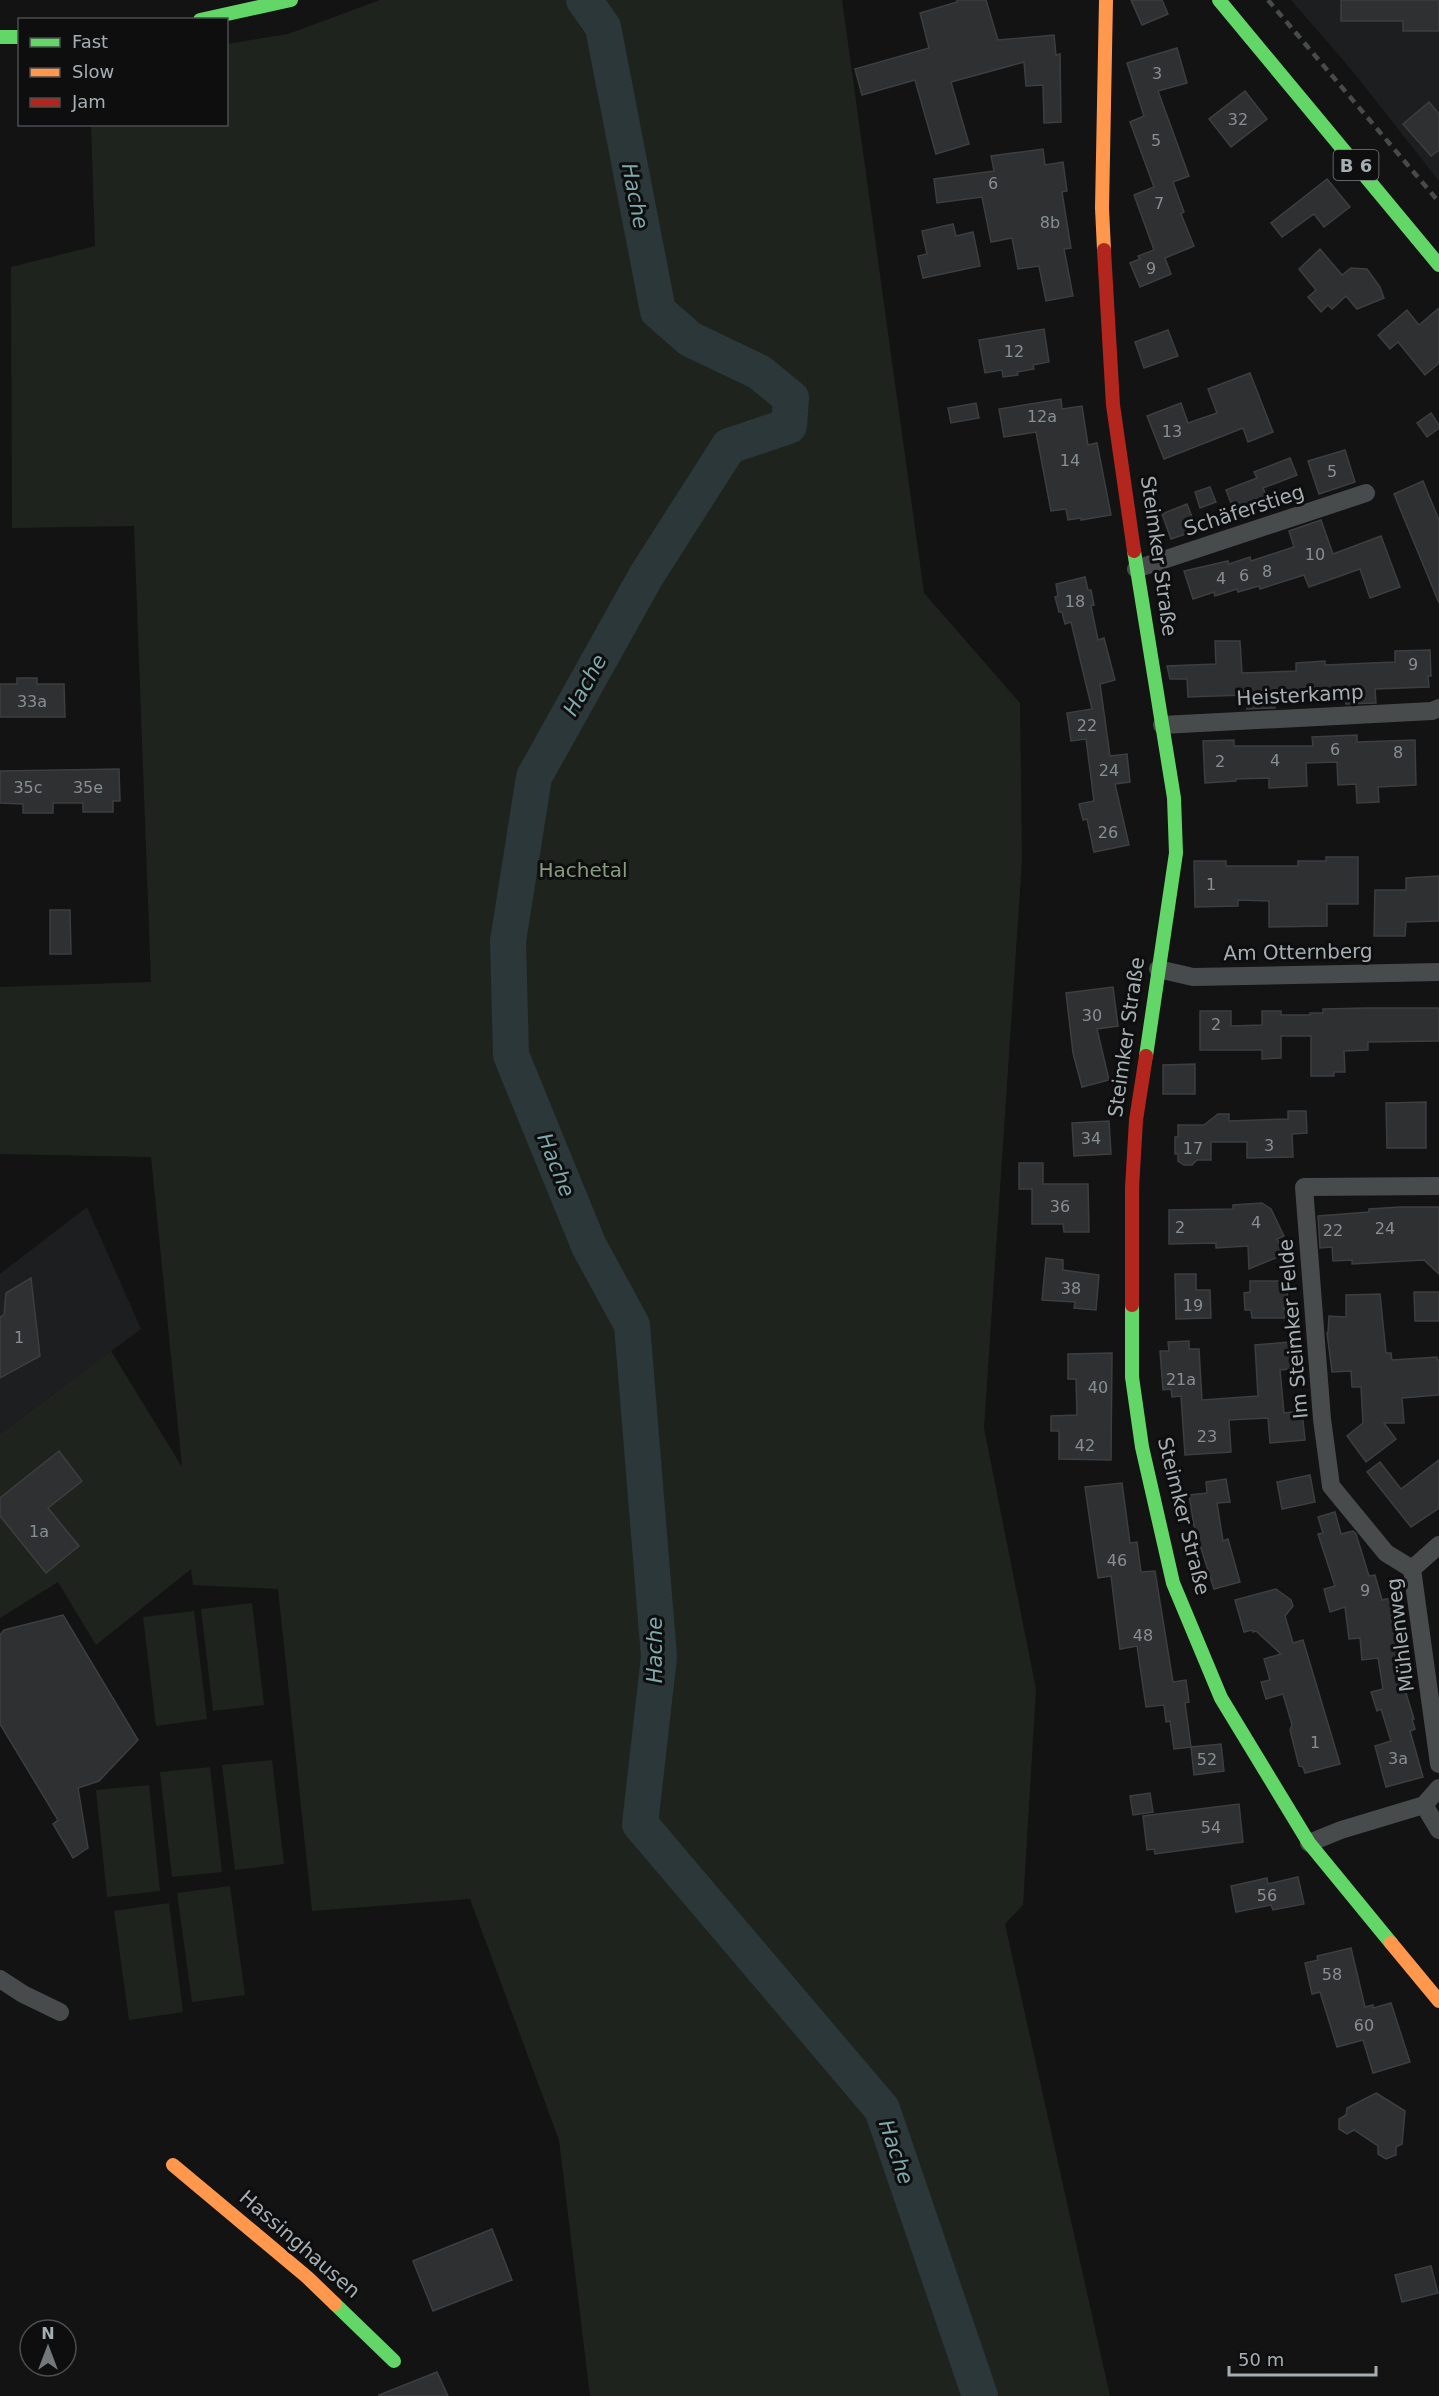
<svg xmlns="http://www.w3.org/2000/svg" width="1439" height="2396" viewBox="0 0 1439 2396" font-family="'DejaVu Sans',sans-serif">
	<rect width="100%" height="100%" fill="#131314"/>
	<g fill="#1d1e1f">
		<polygon points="1291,0 1439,0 1439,181 1350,68"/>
		<polygon points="87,1207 141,1329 0,1434 0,1274"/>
	</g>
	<g fill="#1f231e">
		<polygon points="380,0 842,0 924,593 1020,703 1022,860 984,1428 1036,1689 1023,1905 1005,1924 1110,2396 590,2396 559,2140 470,1899 312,1911 278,1589 193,1585 191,1569 96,1645 58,1582 0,1618 0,1434 111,1351 182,1467 151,1157 0,1154 0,987 151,982 134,526 12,528 11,267 95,246 91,125 226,124 227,44 288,34"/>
		<polygon points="252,1603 264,1705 213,1711 201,1609"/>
		<polygon points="194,1611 207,1719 156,1726 143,1617"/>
		<polygon points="272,1760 284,1864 235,1870 222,1765"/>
		<polygon points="210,1767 222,1872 172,1877 160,1772"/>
		<polygon points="149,1785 160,1891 107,1897 96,1790"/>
		<polygon points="230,1886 245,1995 192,2002 177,1893"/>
		<polygon points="169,1903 183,2012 129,2020 114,1911"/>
	</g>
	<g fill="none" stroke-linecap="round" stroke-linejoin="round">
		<polyline stroke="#2b3738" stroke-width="36" points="584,0 603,27 658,311 690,339 759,372 791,398 789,426 729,446 646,576 534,777 508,941 511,1055 589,1246 632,1325 659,1657 640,1824 882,2109 980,2396"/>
	</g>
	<g fill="#2f3031" stroke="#3c3e40" stroke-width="1.5">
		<polygon points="957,0 986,0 998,40 1054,35 1056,55 1060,54 1061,122 1044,123 1043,85 1026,86 1024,62 951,82 969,144 936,154 915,80 862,95 855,69 929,48 920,13 957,2"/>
		<polygon points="1131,0 1162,0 1168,14 1142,25"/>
		<polygon points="1341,0 1439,0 1439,31 1403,31 1403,21 1341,21"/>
		<polygon points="1177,48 1187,83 1158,91 1189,176 1173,182 1184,212 1181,214 1194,246 1165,258 1171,274 1140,287 1130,263 1140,259 1138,256 1154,250 1134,195 1154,187 1130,122 1144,116 1127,63"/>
		<polygon points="1245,91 1267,119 1231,147 1209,119"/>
		<polygon points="1429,102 1439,114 1439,150 1431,156 1403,124"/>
		<polygon points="1043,149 1045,165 1063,162 1067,191 1062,192 1071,248 1064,249 1073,296 1046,301 1039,266 1018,269 1012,238 991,242 982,197 937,203 934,179 994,171 991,156"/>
		<polygon points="1327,179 1350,207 1324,227 1314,214 1282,237 1271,223"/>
		<polygon points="953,224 956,236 973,232 980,266 923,278 918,256 927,254 922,231"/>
		<polygon points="1320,249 1342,275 1351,268 1367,269 1380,287 1384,298 1357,309 1346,296 1332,309 1328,305 1321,312 1308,297 1316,290 1299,269"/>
		<polygon points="1439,308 1439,363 1425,375 1398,342 1390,349 1378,335 1407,310 1419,325"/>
		<polygon points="1044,329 1049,362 1033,365 1034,369 1017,372 1018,375 1003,377 1002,370 985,373 979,340"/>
		<polygon points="1168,330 1178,356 1144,368 1135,342"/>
		<polygon points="1250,373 1273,432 1248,442 1243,428 1164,459 1147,416 1181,403 1188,423 1217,413 1208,389"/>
		<polygon points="1061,399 1062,409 1082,406 1088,445 1097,443 1111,515 1081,520 1081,518 1068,520 1066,509 1051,511 1036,432 1004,437 999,409"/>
		<polygon points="976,403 979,418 951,423 948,408"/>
		<polygon points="1431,413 1439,425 1439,428 1427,437 1417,423"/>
		<polygon points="1345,450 1355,482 1319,494 1308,461"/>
		<polygon points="1290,458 1297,475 1263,488 1269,503 1236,516 1226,490 1257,478 1254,472"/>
		<polygon points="1423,481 1439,520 1439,603 1394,494"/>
		<polygon points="1210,487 1216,502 1200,508 1195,492"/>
		<polygon points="1187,504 1197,530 1171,539 1162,514"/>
		<polygon points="1321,520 1333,554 1381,536 1400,587 1370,598 1360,569 1309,587 1304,575 1260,589 1259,586 1238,592 1237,589 1215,596 1214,592 1193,599 1184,571 1228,561 1229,564 1250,557 1251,561 1294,547 1289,531"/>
		<polygon points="1085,577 1088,590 1091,590 1094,605 1091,606 1098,640 1104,638 1115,680 1100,684 1110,756 1127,754 1130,782 1115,784 1129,845 1094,852 1087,819 1083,820 1079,804 1094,801 1086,739 1071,741 1067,713 1092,709 1071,622 1065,624 1062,612 1059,612 1055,597 1058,596 1056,584"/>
		<polygon points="1215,641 1240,641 1242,673 1296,671 1296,663 1325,661 1325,665 1395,662 1395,651 1430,650 1431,676 1428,676 1429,687 1375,689 1376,703 1346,704 1345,691 1274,695 1275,708 1247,709 1246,695 1188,697 1187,679 1170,679 1167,666 1216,664"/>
		<polygon points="17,678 37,678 37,684 64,684 65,717 0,717 0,684 17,684"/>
		<polygon points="1357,735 1357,742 1415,740 1416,785 1378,787 1379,802 1357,803 1356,784 1338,785 1337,762 1306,763 1307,786 1269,788 1269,778 1236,779 1236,781 1205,783 1203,741 1234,740 1234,746 1313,746 1312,737"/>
		<polygon points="119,769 120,801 113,801 113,812 83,812 83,803 53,803 53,813 23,813 23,804 0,803 0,771"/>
		<polygon points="1326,857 1358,857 1358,904 1327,904 1327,926 1269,927 1269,901 1238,900 1238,906 1195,907 1194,861 1226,861 1226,866 1298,866 1298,861 1326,861"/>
		<polygon points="1439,876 1439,921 1406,922 1405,936 1374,936 1375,890 1406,890 1406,878"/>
		<polygon points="50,910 70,910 71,954 50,954"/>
		<polygon points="1113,987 1118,1026 1097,1029 1109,1080 1082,1087 1073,1053 1066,993"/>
		<polygon points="1367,1008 1439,1008 1439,1041 1368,1042 1368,1050 1344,1051 1345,1072 1334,1072 1334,1076 1311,1076 1311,1036 1281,1036 1281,1058 1262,1059 1262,1050 1200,1050 1200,1011 1231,1011 1231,1026 1262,1025 1262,1011 1281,1011 1281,1015 1310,1015 1310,1013 1323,1013 1323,1009"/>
		<polygon points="1195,1064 1195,1094 1163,1094 1163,1065"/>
		<polygon points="1426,1102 1426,1148 1387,1148 1386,1103"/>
		<polygon points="1288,1111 1306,1111 1307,1133 1292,1134 1293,1157 1247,1158 1247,1142 1211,1142 1211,1160 1197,1160 1192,1165 1184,1165 1178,1161 1178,1154 1175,1154 1175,1137 1178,1137 1178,1125 1204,1125 1218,1114 1229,1114 1229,1121 1288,1119"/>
		<polygon points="1109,1121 1111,1154 1074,1156 1072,1123"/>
		<polygon points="1019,1163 1043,1163 1043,1184 1088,1184 1089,1232 1064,1232 1063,1224 1032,1224 1032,1189 1019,1189"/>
		<polygon points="1262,1203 1271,1209 1284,1236 1277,1239 1285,1254 1249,1269 1248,1246 1216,1248 1216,1243 1169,1244 1169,1210 1233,1209 1233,1205"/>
		<polygon points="1400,1207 1439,1207 1439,1274 1424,1260 1352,1264 1352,1260 1333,1261 1332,1247 1320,1248 1318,1216 1369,1212 1369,1209"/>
		<polygon points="1046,1258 1063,1260 1063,1270 1099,1275 1096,1310 1074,1308 1075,1302 1042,1300"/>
		<polygon points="1175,1274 1196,1274 1196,1290 1210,1290 1211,1318 1176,1319"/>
		<polygon points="31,1278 40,1356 0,1378 0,1317 4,1315 6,1293"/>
		<polygon points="1250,1281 1283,1281 1284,1288 1287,1288 1288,1307 1284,1307 1285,1318 1252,1318 1251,1310 1245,1310 1244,1293 1250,1292"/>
		<polygon points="1414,1292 1439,1292 1439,1321 1415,1321"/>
		<polygon points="1380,1294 1386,1353 1391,1353 1392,1360 1437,1357 1437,1360 1439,1360 1439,1395 1402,1398 1404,1423 1384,1423 1396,1439 1366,1462 1347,1436 1363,1423 1361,1387 1352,1387 1351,1371 1332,1372 1327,1333 1328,1333 1329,1316 1346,1317 1346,1295"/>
		<polygon points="1189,1341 1189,1349 1199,1349 1202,1400 1258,1396 1255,1345 1289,1342 1291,1369 1280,1370 1284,1413 1302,1411 1305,1440 1270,1443 1268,1418 1229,1420 1231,1452 1185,1455 1181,1396 1172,1397 1171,1389 1163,1390 1160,1351 1169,1351 1168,1342"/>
		<polygon points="1112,1353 1111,1460 1059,1459 1059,1431 1051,1431 1051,1416 1077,1415 1076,1379 1068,1379 1068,1354"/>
		<polygon points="59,1451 82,1481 48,1508 79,1546 46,1573 0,1516 0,1498"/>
		<polygon points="1439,1460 1439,1508 1411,1527 1367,1472 1380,1462 1401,1489"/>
		<polygon points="1310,1475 1315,1502 1282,1509 1277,1482"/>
		<polygon points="1226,1479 1230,1502 1217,1503 1223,1541 1228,1539 1240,1582 1214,1589 1194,1526 1189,1495 1207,1493 1206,1482"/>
		<polygon points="1122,1483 1130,1543 1137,1542 1141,1572 1155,1571 1173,1682 1186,1680 1189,1702 1185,1703 1191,1747 1174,1749 1170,1721 1166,1722 1164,1705 1146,1707 1137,1646 1120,1649 1111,1576 1098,1578 1085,1487"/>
		<polygon points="1335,1512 1341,1534 1353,1531 1356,1534 1369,1576 1375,1575 1382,1600 1394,1597 1402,1630 1405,1655 1395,1657 1414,1719 1412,1719 1415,1729 1410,1731 1423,1777 1386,1787 1375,1746 1391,1741 1381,1709 1377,1711 1371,1692 1383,1689 1378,1658 1362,1660 1360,1638 1349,1639 1345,1607 1330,1612 1324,1589 1335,1586 1318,1534 1323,1533 1318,1517"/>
		<polygon points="1276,1589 1291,1600 1293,1606 1285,1616 1293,1643 1303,1640 1340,1764 1305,1773 1303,1767 1299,1766 1290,1730 1292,1725 1283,1694 1266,1699 1261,1682 1270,1680 1264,1659 1281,1654 1256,1631 1253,1632 1252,1630 1244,1632 1235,1600"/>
		<polygon points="63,1615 138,1740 99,1781 78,1788 88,1848 73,1858 53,1824 58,1820 0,1724 0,1635 4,1630"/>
		<polygon points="1221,1744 1224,1771 1194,1775 1191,1747"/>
		<polygon points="1150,1793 1153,1812 1133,1815 1130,1796"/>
		<polygon points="1239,1804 1243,1842 1155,1854 1154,1849 1147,1850 1143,1816"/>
		<polygon points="1298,1877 1304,1904 1273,1910 1271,1905 1236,1912 1231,1886 1267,1878 1268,1884"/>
		<polygon points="1351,1948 1365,2007 1373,2005 1373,2008 1391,2003 1410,2062 1373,2073 1363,2040 1337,2047 1320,1992 1312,1994 1305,1963 1318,1960 1317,1956"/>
		<polygon points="1376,2093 1405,2111 1402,2144 1396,2147 1396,2155 1386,2159 1378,2154 1378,2146 1354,2130 1347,2134 1339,2129 1339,2119 1346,2115 1347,2108"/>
		<polygon points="492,2229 512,2280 433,2311 413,2261"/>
		<polygon points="1431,2266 1438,2293 1402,2302 1395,2275"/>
		<polygon points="437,2372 448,2396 379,2396 379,2395"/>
	</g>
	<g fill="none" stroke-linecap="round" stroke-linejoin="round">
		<g stroke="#484b4c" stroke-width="18">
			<polyline points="1136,569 1366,493"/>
			<polyline points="1162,725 1432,711 1439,708"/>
			<polyline points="1158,969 1193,977 1439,972"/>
			<polyline points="1439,1545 1412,1569 1439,1764"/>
			<polyline points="1412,1569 1386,1553 1331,1486 1322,1419 1304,1187 1439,1186"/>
			<polyline points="1424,1805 1439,1830"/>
			<polyline points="1309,1843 1341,1830 1424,1805 1439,1788"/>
			<polyline points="0,1979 23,1994 60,2012"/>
		</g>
		<g stroke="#63d668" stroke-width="14">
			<polyline points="1219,0 1439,265"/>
			<polyline points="200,20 291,0"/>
			<polyline points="0,37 20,37"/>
			<polyline points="1134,551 1174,798 1176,853 1146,1056"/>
			<polyline points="1132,1305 1132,1377 1142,1447 1173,1583 1221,1698 1309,1843 1391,1943"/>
			<polyline points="335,2304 394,2361"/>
		</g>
		<g stroke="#ff974d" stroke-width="14">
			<polyline points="1104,250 1102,208 1106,0"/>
			<polyline points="1391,1943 1439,2001"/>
			<polyline points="173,2165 307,2277 335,2304"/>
		</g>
		<g stroke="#b3261e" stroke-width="14">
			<polyline points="1104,250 1113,405 1134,551"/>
			<polyline points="1132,1305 1132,1188 1136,1120 1146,1056"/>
		</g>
		<polyline stroke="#484b4c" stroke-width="4.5" stroke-dasharray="8 6" stroke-linecap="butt" points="1268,0 1439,202"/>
	</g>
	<g text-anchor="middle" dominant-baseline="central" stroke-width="6" stroke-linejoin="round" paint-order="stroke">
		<g font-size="16" fill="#888f92">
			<text x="1157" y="73">3</text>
			<text x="1238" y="119">32</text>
			<text x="1156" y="140">5</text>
			<text x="993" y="183">6</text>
			<text x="1159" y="203">7</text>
			<text x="1050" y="222">8b</text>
			<text x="1151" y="268">9</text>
			<text x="1014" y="351">12</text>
			<text x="1042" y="416">12a</text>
			<text x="1172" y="431">13</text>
			<text x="1070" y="460">14</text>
			<text x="1332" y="471">5</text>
			<text x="1315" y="554">10</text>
			<text x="1267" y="571">8</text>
			<text x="1244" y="575">6</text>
			<text x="1221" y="578">4</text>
			<text x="1075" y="601">18</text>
			<text x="1413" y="664">9</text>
			<text x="32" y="701">33a</text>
			<text x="1087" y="725">22</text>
			<text x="1335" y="749">6</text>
			<text x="1398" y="752">8</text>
			<text x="1275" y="760">4</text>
			<text x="1220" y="761">2</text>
			<text x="1109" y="770">24</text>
			<text x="28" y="787">35c</text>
			<text x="88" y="787">35e</text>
			<text x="1108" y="832">26</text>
			<text x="1211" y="884">1</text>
			<text x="1092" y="1015">30</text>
			<text x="1216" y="1024">2</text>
			<text x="1091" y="1138">34</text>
			<text x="1269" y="1145">3</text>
			<text x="1193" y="1148">17</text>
			<text x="1060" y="1206">36</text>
			<text x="1256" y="1222">4</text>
			<text x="1180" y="1227">2</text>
			<text x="1385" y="1228">24</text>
			<text x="1333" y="1230">22</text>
			<text x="1071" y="1288">38</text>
			<text x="1193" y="1305">19</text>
			<text x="19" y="1337">1</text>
			<text x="1181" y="1379">21a</text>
			<text x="1098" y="1387">40</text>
			<text x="1207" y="1436">23</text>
			<text x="1085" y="1445">42</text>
			<text x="39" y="1531">1a</text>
			<text x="1117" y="1560">46</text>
			<text x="1365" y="1590">9</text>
			<text x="1143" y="1635">48</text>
			<text x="1315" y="1742">1</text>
			<text x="1398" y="1758">3a</text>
			<text x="1207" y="1759">52</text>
			<text x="1211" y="1827">54</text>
			<text x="1267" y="1895">56</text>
			<text x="1332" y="1974">58</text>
			<text x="1364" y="2025">60</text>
		</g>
		<rect fill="#0e0e0f" stroke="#787f82" stroke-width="1.5" x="1333.5" y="150" width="45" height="30" rx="4.5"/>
		<g font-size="18" font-weight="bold" fill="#a5afb3">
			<text x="1356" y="165">B 6</text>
		</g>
		<g font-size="20" fill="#a5afb3" stroke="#0e0e0f">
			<text transform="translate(1244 510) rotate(-18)">Schäferstieg</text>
			<text transform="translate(1159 556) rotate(82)">Steimker Straße</text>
			<text transform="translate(1300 695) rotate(-3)">Heisterkamp</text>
			<text transform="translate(1298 952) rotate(-1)">Am Otternberg</text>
			<text transform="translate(1126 1037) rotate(-82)">Steimker Straße</text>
			<text transform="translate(1293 1329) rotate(-95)">Im Steimker Felde</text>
			<text transform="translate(1184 1516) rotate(76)">Steimker Straße</text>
			<text transform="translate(1400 1635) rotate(-97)">Mühlenweg</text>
			<text transform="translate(300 2244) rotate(41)">Hassinghausen</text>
		</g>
		<g font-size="20" fill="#889d7e" stroke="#0e0e0f">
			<text x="583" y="870">Hachetal</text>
		</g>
		<g font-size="21" font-style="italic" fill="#7ea9ac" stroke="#0e0e0f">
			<text transform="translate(635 196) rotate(79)">Hache</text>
			<text transform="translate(585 685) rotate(-61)">Hache</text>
			<text transform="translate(556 1165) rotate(68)">Hache</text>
			<text transform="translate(655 1650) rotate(-90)">Hache</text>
			<text transform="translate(896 2152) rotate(71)">Hache</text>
		</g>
	</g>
	<rect x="18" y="18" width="210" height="108" fill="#0e0e0f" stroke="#4a4e51" stroke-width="1.5"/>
	<rect x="30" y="38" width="30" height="9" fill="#63d668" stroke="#4a4e51" stroke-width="1.5"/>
	<text x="72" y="48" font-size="18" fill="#a5afb3">Fast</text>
	<rect x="30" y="68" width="30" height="9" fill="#ff974d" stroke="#4a4e51" stroke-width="1.5"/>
	<text x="72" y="78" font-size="18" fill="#a5afb3">Slow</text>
	<rect x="30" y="98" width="30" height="9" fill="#b3261e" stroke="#4a4e51" stroke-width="1.5"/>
	<text x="72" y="108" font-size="18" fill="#a5afb3">Jam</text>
	<g transform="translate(48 2348)"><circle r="28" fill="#0e0e0f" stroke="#4a4e51" stroke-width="1.5"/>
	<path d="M0-4.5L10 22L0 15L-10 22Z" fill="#72787b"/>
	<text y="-9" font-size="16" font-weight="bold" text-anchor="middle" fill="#a5afb3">N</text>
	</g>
	<path d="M1229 2366v9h147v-9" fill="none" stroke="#a5afb3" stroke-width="3"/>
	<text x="1238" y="2366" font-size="18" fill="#a5afb3" stroke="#0e0e0f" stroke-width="4.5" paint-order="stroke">50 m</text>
</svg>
